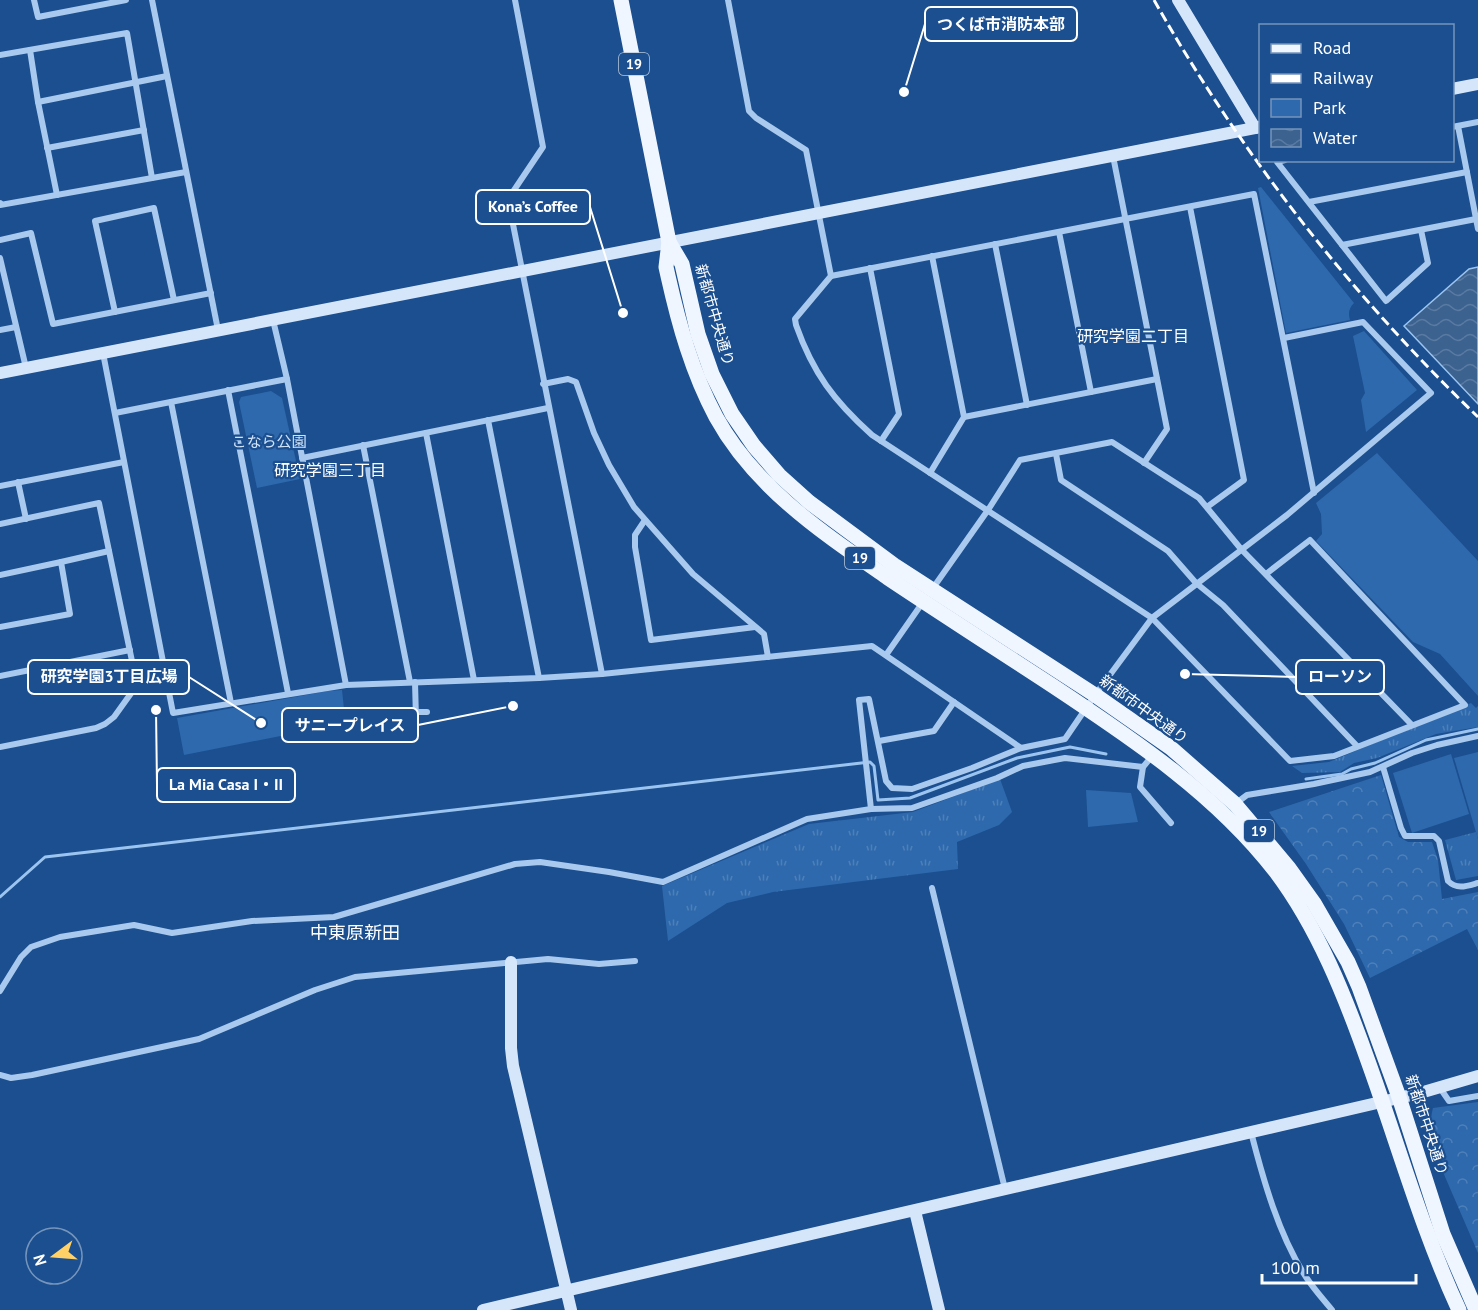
<svg xmlns="http://www.w3.org/2000/svg" width="1478" height="1310" viewBox="0 0 1478 1310" font-family="'PT Sans','Noto Sans JP',sans-serif">
	<defs>
		<pattern id="grass-tufts" width="24" height="20" patternUnits="userSpaceOnUse" patternTransform="scale(1.5)"><rect width="24" height="20" fill="#2e69ad"/><path d="M3 7l-1-3M5 7V3M7 7l1-3M15 17l-1-3M17 17v-4M19 17l1-3" fill="none" stroke="#4d80b9"/></pattern>
		<pattern id="forest-crowns" width="20" height="18" patternUnits="userSpaceOnUse" patternTransform="scale(1.5)"><rect width="20" height="18" fill="#2e69ad"/><path d="M2 6a3 3 0 1 1 6 0M12 15a3 3 0 1 1 6 0" fill="none" stroke="#4d80b9"/></pattern>
		<pattern id="water-waves" width="16" height="10" patternUnits="userSpaceOnUse" patternTransform="scale(1.5)"><rect width="16" height="10" fill="#3c6290"/><path d="M0 5q4-4 8 0t8 0" fill="none" stroke="#597aa1"/></pattern>
	</defs>
	<rect width="100%" height="100%" fill="#1b4f8f"/>
	<g fill="url(#grass-tufts)">
		<polygon points="1471,703 1476,708 1478,706 1478,727 1436,734 1377,758 1354,763 1340,772 1302,773 1292,766 1329,762"/>
		<polygon points="1000,779 1012,812 999,825 957,842 958,869 773,892 727,903 668,941 662,886 809,824 913,812"/>
		<polygon points="1476,832 1478,839 1478,876 1456,880 1445,840"/>
	</g>
	<g fill="url(#forest-crowns)">
		<polygon points="1381,775 1399,837 1408,842 1432,842 1438,860 1442,899 1478,892 1478,950 1467,929 1370,978 1344,924 1306,864 1269,812"/>
		<polygon points="1478,1102 1478,1253 1427,1135 1433,1108"/>
	</g>
	<g fill="#2e69ad">
		<path d="M1261 187 1354 303C1349 308 1348 313 1350 320L1286 333 1258 188Z"/>
		<polygon points="1364,331 1417,390 1366,432 1361,400 1365,393 1353,336"/>
		<polygon points="271,391 282,398 300,479 257,488 239,402 241,397"/>
		<polygon points="1377,453 1478,561 1478,696 1440,654 1413,642 1316,541 1322,534 1321,514 1316,503"/>
		<polygon points="342,690 346,727 306,731 184,755 177,718 328,691"/>
		<polygon points="1478,752 1478,839 1454,758"/>
		<polygon points="1451,754 1469,814 1412,833 1393,773"/>
		<polygon points="1086,790 1131,793 1138,822 1088,827"/>
	</g>
	<polygon fill="url(#water-waves)" stroke="#9cc4f0" stroke-width="1.5" points="1478,267 1478,404 1404,326 1469,269"/>
	<g fill="none" stroke-linecap="round" stroke-linejoin="round">
		<g stroke="#9cc4f0" stroke-width="3">
			<polyline points="1306,779 1342,774 1351,769 1375,763 1426,740 1478,729"/>
			<polyline points="0,897 45,857 870,762 874,766 878,800 910,798 1017,758 1070,747 1106,754"/>
		</g>
		<g stroke="#a9c9ee" stroke-width="6">
			<polyline points="34,0 38,17 126,0"/>
			<polyline points="152,0 218,330"/>
			<polyline points="515,0 543,147 508,199 602,674"/>
			<path d="M728 0 749 111 756 118 806 150 831 276 795 319 796 325C813 373 834 401 872 435L1152 618 1290 761 1334 756 1465 705 1310 540 1266 574"/>
			<polyline points="30,50 38,102"/>
			<polyline points="0,55 127,33 152,178"/>
			<polyline points="1458,126 1478,229"/>
			<polyline points="1452,127 1478,122"/>
			<polyline points="47,148 144,130"/>
			<polyline points="1113,156 1167,429 1144,463"/>
			<polyline points="1285,160 1277,162 1386,301 1428,263 1421,230"/>
			<polyline points="57,195 38,102 167,76"/>
			<polyline points="1309,202 1467,172"/>
			<polyline points="0,203 0,205 186,172"/>
			<polyline points="1190,207 1244,480 1207,507"/>
			<polyline points="1059,232 1091,392"/>
			<polyline points="0,240 31,233 53,324 211,293"/>
			<polyline points="995,244 1027,405"/>
			<polyline points="1342,245 1476,219"/>
			<polyline points="0,258 26,368"/>
			<polyline points="870,268 899,414 881,441"/>
			<polyline points="831,276 1254,194 1314,493"/>
			<polyline points="115,312 95,221 154,208 174,300"/>
			<polyline points="273,320 287,379 346,685 539,678 602,674 872,646 1021,748"/>
			<polyline points="0,330 16,327"/>
			<polyline points="103,353 173,713 346,685"/>
			<polyline points="543,384 568,379 576,382 594,433 609,465 634,507 693,574 764,634 768,657"/>
			<polyline points="228,390 288,693"/>
			<polyline points="171,402 231,703"/>
			<polyline points="115,413 287,379"/>
			<polyline points="964,417 1157,379"/>
			<polyline points="488,420 539,678"/>
			<polyline points="426,433 474,680"/>
			<polyline points="363,445 410,682"/>
			<polyline points="1056,454 1061,480 1168,551 1196,583 1223,605 1357,746"/>
			<polyline points="302,458 548,408"/>
			<polyline points="930,473 964,417 932,256"/>
			<polyline points="18,482 26,519"/>
			<polyline points="0,486 124,462"/>
			<polyline points="645,520 635,535 635,547 651,640 755,627"/>
			<polyline points="0,524 99,503 137,685"/>
			<polyline points="61,562 109,551"/>
			<polyline points="0,575 61,562 70,614 0,627"/>
			<polyline points="933,588 988,510 1020,460 1112,442 1199,498 1241,549 1411,724"/>
			<polyline points="886,655 923,602"/>
			<polyline points="0,676 130,650"/>
			<polyline points="415,682 416,719"/>
			<polyline points="416,712 427,712"/>
			<polyline points="879,741 934,731 954,702"/>
			<polyline points="0,747 96,728 105,724 114,717 137,685 166,679"/>
			<polyline points="1153,755 1143,767 1140,787 1171,823"/>
			<path d="M1383 767 1401 828 1405 836H1434L1439 841 1448 881C1457 890 1467 886 1478 883"/>
			<polyline points="1235,804 1247,795 1314,784 1370,772 1412,753 1437,745 1478,736"/>
			<polyline points="871,809 859,700 869,699 886,781 892,788 912,789 972,768 1021,748 1065,739 1095,695 1152,618 1287,515 1431,393 1363,322 1284,338"/>
			<polyline points="932,888 1005,1189"/>
			<polyline points="0,991 21,957 31,947 60,937 134,925 172,933 252,921 334,917 515,864 540,862 609,872 663,882 807,819 871,809 912,808 997,778 1023,766 1065,758 1143,767"/>
			<polyline points="0,1075 11,1078 32,1075 199,1039 315,990 355,977 548,959 599,964 635,961"/>
			<polyline points="1440,1088 1449,1101 1478,1096"/>
			<path d="M1251 1132C1263 1179 1279 1236 1306 1277 1313 1288 1323 1299 1332 1310"/>
		</g>
		<g stroke="#d6e6fa" stroke-width="12">
			<polyline points="1178,0 1255,128"/>
			<polyline points="1452,89 1478,84"/>
			<polyline points="0,373 1260,127"/>
			<polyline points="511,962 511,1048 513,1066 571,1310"/>
			<polyline points="915,1211 939,1310"/>
			<polyline points="483,1310 1420,1093 1478,1076"/>
		</g>
		<g stroke="#f0f6ff" stroke-width="15">
			<path d="M621 0 669 242 666 267 668 276C679 325 692 372 716 417 755 488 823 533 888 578 942 614 998 650 1053 686 1133 739 1217 795 1276 872 1318 928 1345 996 1368 1061 1398 1144 1422 1230 1459 1310"/>
			<polyline points="669,242 682,264 698,334 712,374 732,414 754,446 779,475 809,502 894,565 1095,695 1171,748 1235,804 1289,868 1314,903 1348,962 1359,987 1399,1097 1443,1234 1476,1310"/>
		</g>
		<path stroke="#fff" stroke-width="3" stroke-dasharray="10 4.5" stroke-linecap="butt" d="M1154 0C1241 154 1351 295 1478 417"/>
	</g>
	<g text-anchor="middle" dominant-baseline="central" stroke-width="4.5" stroke-linejoin="round" paint-order="stroke">
		<g fill="#1b4f8f" stroke="#bbcadd" stroke-width="1.5">
			<rect x="619" y="53" width="30" height="22" rx="4.5"/>
			<rect x="845" y="547" width="30" height="22" rx="4.5"/>
			<rect x="1244" y="820" width="30" height="22" rx="4.5"/>
		</g>
		<g font-size="14" font-weight="bold" fill="#fff">
			<text x="634" y="64">19</text>
			<text x="860" y="558">19</text>
			<text x="1259" y="831">19</text>
		</g>
		<g font-size="15" fill="#fff" stroke="#1b4f8f">
			<text transform="translate(715 315) rotate(74)">新都市中央通り</text>
			<text transform="translate(1144 709) rotate(36)">新都市中央通り</text>
			<text transform="translate(1427 1125) rotate(72)">新都市中央通り</text>
		</g>
		<g font-size="15" fill="#cfe3fa" stroke="#1b4f8f">
			<text x="269" y="441">こなら公園</text>
		</g>
		<g font-size="16" fill="#fff" stroke="#1b4f8f">
			<text x="1133" y="336">研究学園二丁目</text>
			<text x="330" y="470">研究学園三丁目</text>
		</g>
		<g font-size="18" fill="#fff" stroke="#1b4f8f">
			<text x="355" y="932">中東原新田</text>
		</g>
	</g>
	<path fill="none" stroke="#fff" stroke-width="2" d="M904 92L925 24M623 313L590 207M261 723L189 677M1185 674L1296 677M513 706L418 725M156 710L157 785"/>
	<g fill="#fff" stroke="#1b4f8f" stroke-width="2">
		<circle cx="904" cy="92" r="6"/>
		<circle cx="623" cy="313" r="6"/>
		<circle cx="261" cy="723" r="6"/>
		<circle cx="1185" cy="674" r="6"/>
		<circle cx="513" cy="706" r="6"/>
		<circle cx="156" cy="710" r="6"/>
	</g>
	<g fill="#1b4f8f" stroke="#fff" stroke-width="2">
		<rect x="925" y="7" width="152" height="34" rx="6"/>
		<rect x="476" y="190" width="114" height="34" rx="6"/>
		<rect x="28" y="660" width="161" height="34" rx="6"/>
		<rect x="1296" y="660" width="88" height="34" rx="6"/>
		<rect x="282" y="708" width="136" height="34" rx="6"/>
		<rect x="157" y="768" width="138" height="34" rx="6"/>
	</g>
	<g font-size="16" text-anchor="middle" font-weight="bold" fill="#fff">
		<text x="1001" y="30">つくば市消防本部</text>
		<text x="533" y="212">Kona’s Coffee</text>
		<text x="109" y="682">研究学園3丁目広場</text>
		<text x="1340" y="682">ローソン</text>
		<text x="350" y="731">サニープレイス</text>
		<text x="226" y="790">La Mia Casa I・II</text>
	</g>
	<rect x="1259" y="24" width="195" height="138" fill="#1b4f8f" stroke="#7695bc" stroke-width="1.5"/>
	<rect x="1271" y="44" width="30" height="9" fill="#f0f6ff" stroke="#7695bc" stroke-width="1.5"/>
	<text x="1313" y="54" font-size="18" fill="#ffffff">Road</text>
	<rect x="1271" y="74" width="30" height="9" fill="#ffffff" stroke="#7695bc" stroke-width="1.5"/>
	<text x="1313" y="84" font-size="18" fill="#ffffff">Railway</text>
	<rect x="1271" y="99" width="30" height="18" fill="#2e69ad" stroke="#7695bc" stroke-width="1.5"/>
	<text x="1313" y="114" font-size="18" fill="#ffffff">Park</text>
	<rect x="1271" y="129" width="30" height="18" fill="url(#water-waves)" stroke="#7695bc" stroke-width="1.5"/>
	<text x="1313" y="144" font-size="18" fill="#ffffff">Water</text>
	<g transform="translate(54 1256) rotate(254)"><circle r="28" fill="#1b4f8f" stroke="#7695bc" stroke-width="1.5"/>
	<path d="M0-4.5L10 22L0 15L-10 22Z" fill="#ffd166"/>
	<text y="-9" font-size="16" font-weight="bold" text-anchor="middle" fill="#ffffff">N</text>
	</g>
	<path d="M1262 1274v9h154v-9" fill="none" stroke="#ffffff" stroke-width="3"/>
	<text x="1271" y="1274" font-size="18" fill="#ffffff" stroke="#1b4f8f" stroke-width="4.5" paint-order="stroke">100 m</text>
</svg>
